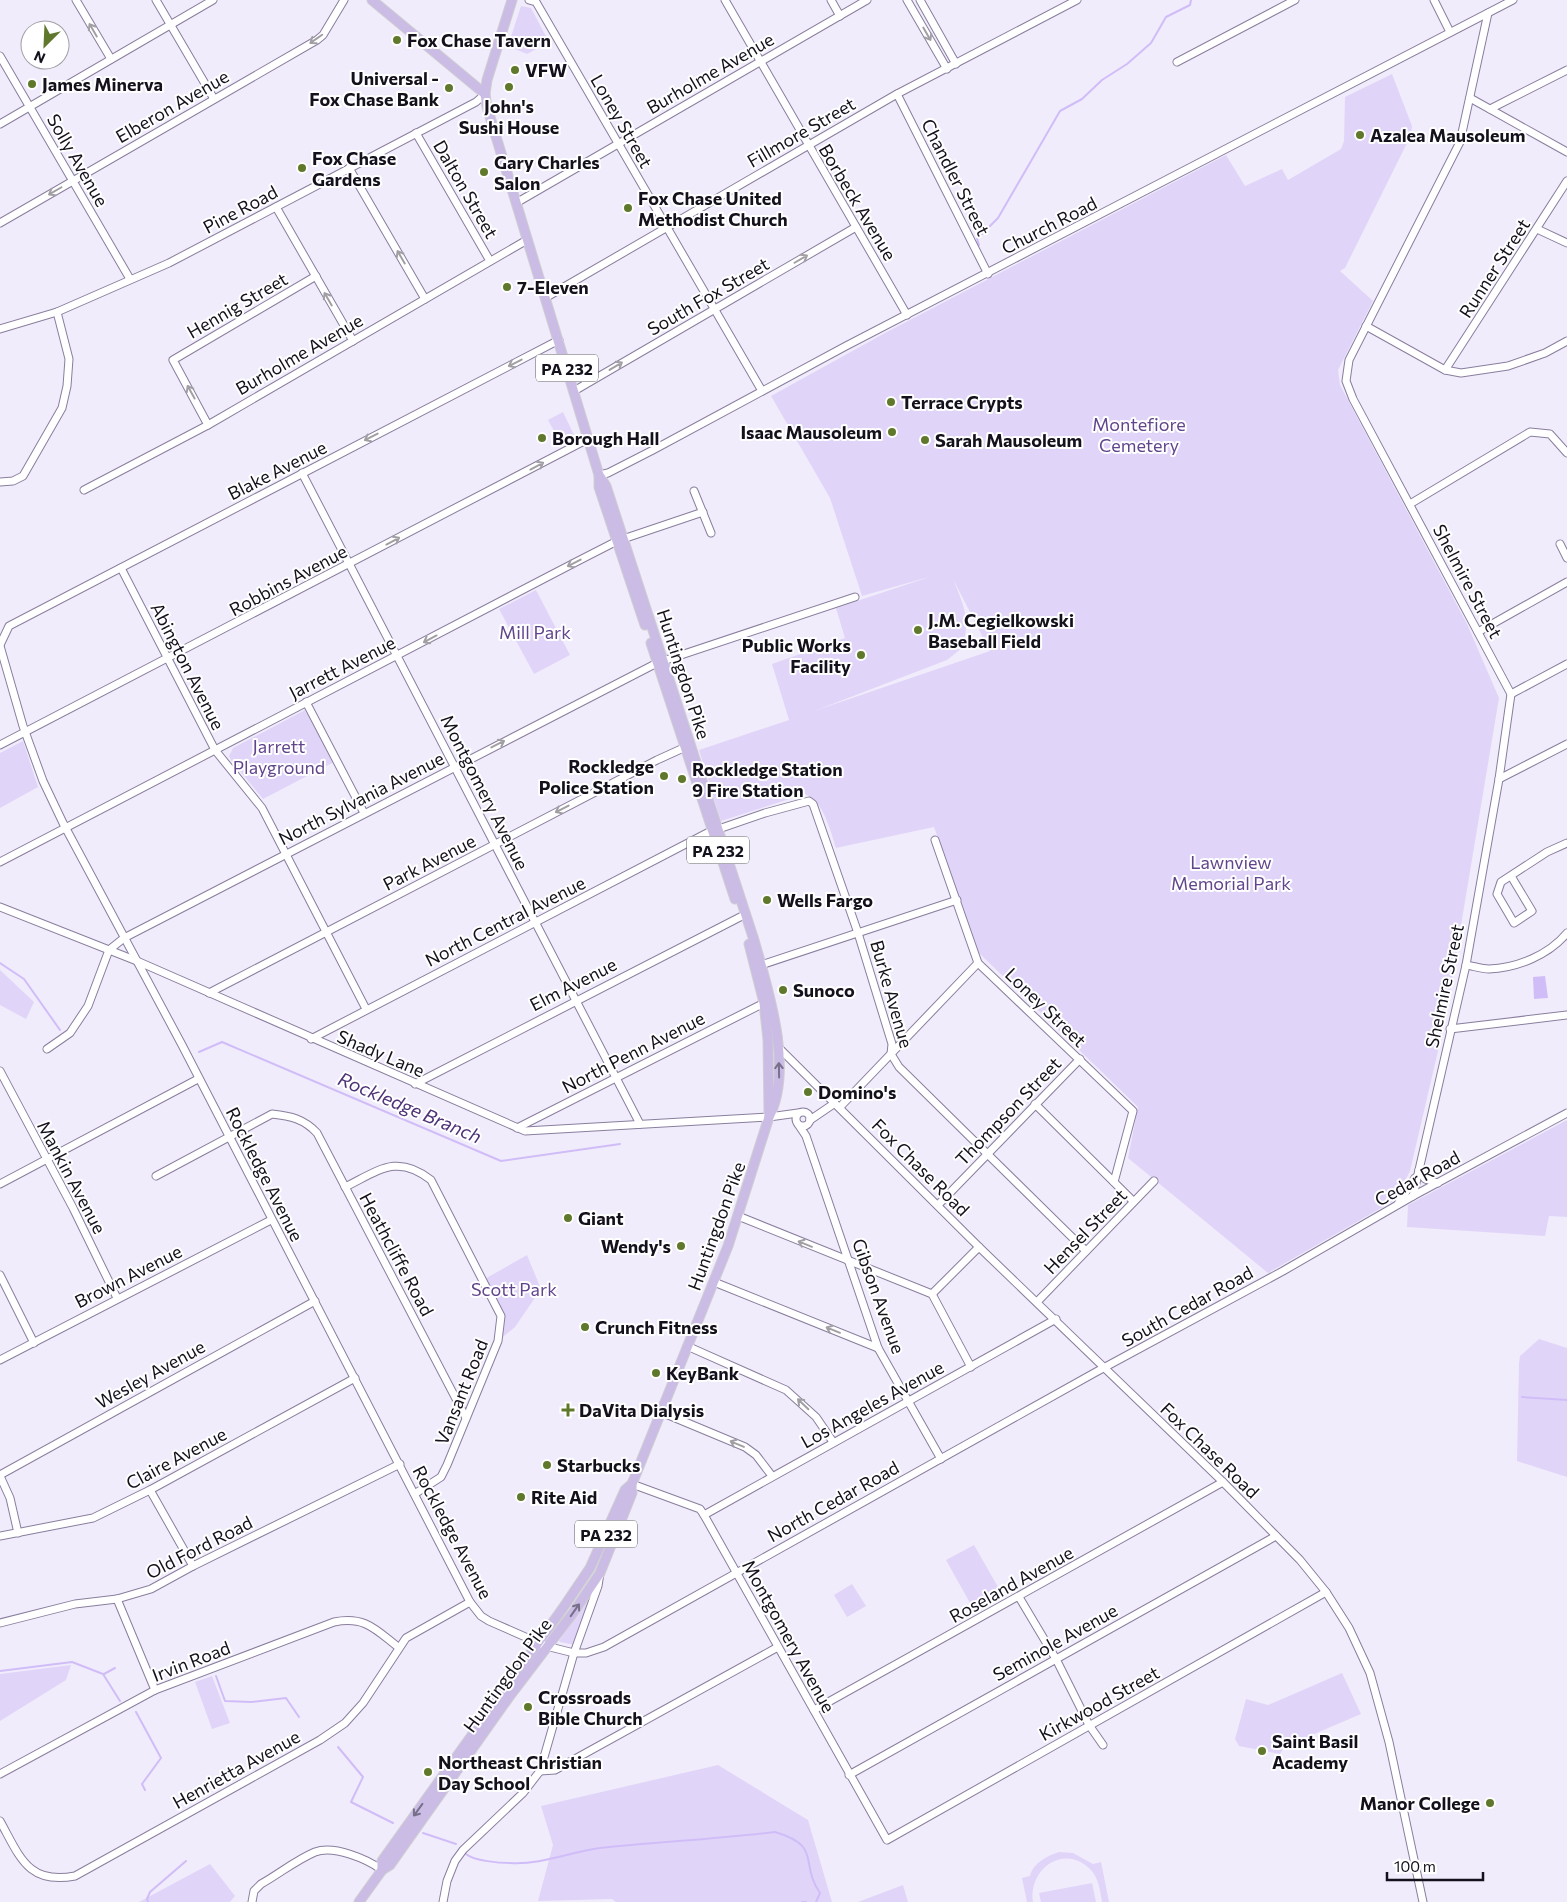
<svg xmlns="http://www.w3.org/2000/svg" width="1567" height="1902" viewBox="0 0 1567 1902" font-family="Commissioner,sans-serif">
	<rect width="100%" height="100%" fill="#f1ecfb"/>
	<g fill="#e0d5f8" fill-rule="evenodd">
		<polygon points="521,6 531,8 549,42 527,54 508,46"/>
		<path d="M1392 74 1412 126 1411 135 1345 268 1340 271 1373 301 1338 370 1340 385 1467 624 1499 698 1445 1021 1410 1171 1395 1200 1268 1273 1128 1158 1138 1107 979 953 934 827 836 848C830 830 824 802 805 794L721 821 699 750 789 720 772 664 845 638 836 608 929 577 862 596 830 498 771 396 885 333 1226 155 1245 186 1282 169 1288 180 1341 149 1344 141 1345 97ZM953 579 990 651 817 710 947 660 962 648C971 619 964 606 953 579Z"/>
		<polygon points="563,412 574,435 560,442 548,420"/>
		<polygon points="536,590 570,655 534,674 499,609"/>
		<polygon points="305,710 334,762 263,799 231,760 229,756 233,748"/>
		<polygon points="23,741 38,787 0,808 0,753"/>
		<polygon points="0,970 34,1002 26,1019 0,1005"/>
		<polygon points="1567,1120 1567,1217 1549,1216 1545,1236 1407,1227 1408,1205"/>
		<polygon points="527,1255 541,1289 515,1327 498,1341 501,1316 483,1280"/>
		<polygon points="1539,1339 1567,1348 1567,1477 1517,1461 1519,1364 1520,1356"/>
		<polygon points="974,1545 1002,1594 974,1610 946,1560"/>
		<polygon points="852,1584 866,1606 847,1617 834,1595"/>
		<polygon points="593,1592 575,1645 560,1642 559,1641"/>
		<polygon points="71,1665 66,1680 0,1721 0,1674"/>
		<polygon points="1342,1673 1361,1714 1284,1747 1280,1754 1239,1746 1235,1739 1246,1699 1268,1705"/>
		<polygon points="212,1676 230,1723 212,1729 195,1682"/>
		<polygon points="718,1765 808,1820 832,1902 616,1902 612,1899 538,1901 553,1845 541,1806"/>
		<path d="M1059 1852 1073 1853 1093 1864 1101 1862 1109 1902H1102C1100 1891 1099 1878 1090 1869 1064 1843 1028 1869 1033 1902H1027L1022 1878 1030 1876C1033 1863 1047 1856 1059 1852Z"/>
		<polygon points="210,1864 235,1896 230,1902 139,1902"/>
		<polygon points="1092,1883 1096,1902 1041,1902 1039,1893"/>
		<polygon points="903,1885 908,1902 858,1902"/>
	</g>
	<polygon fill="#d0bdf8" points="1545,976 1548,998 1534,999 1533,977"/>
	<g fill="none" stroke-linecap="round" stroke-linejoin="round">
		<g stroke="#d0bdf8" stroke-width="2">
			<polyline points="979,245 977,239 998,218 1060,111 1082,99 1102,80 1127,64 1151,43 1166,17 1190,5 1191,0"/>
			<polyline points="0,963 24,979 60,1030"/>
			<polyline points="199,1052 222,1042 501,1161 620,1144"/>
			<polyline points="1522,1397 1567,1400"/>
			<polyline points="0,1671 72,1662 103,1674 120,1701"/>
			<polyline points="104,1674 115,1668"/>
			<polyline points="216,1676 225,1701 251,1702 286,1698 299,1717"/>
			<polyline points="136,1712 161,1758 142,1784 145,1790"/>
			<polyline points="338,1747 363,1777 351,1802 393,1823"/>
			<polyline points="423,1833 456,1844"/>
			<path d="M466 1854C474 1861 500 1863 510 1863 541 1865 570 1852 600 1848 658 1842 717 1839 775 1832 823 1846 799 1863 820 1893L816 1902"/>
			<polyline points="148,1902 147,1899 150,1892 186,1861"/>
			<polyline points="802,1902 806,1902"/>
		</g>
		<defs>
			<g id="minor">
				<polyline points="76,0 111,59"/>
				<polyline points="156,0 214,99"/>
				<polyline points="529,0 536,2 762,391"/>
				<polyline points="725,0 907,315"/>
				<polyline points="831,0 840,16"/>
				<polyline points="907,0 947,69"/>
				<polyline points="920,0 956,64"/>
				<polyline points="1434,0 1450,32"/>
				<polyline points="0,56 130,279"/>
				<polyline points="1177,62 1295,0"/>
				<polyline points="897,94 988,274"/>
				<polyline points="1470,98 1567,152"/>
				<polyline points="1490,109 1567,70"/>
				<polyline points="0,124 213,0"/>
				<polyline points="416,133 490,261"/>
				<polyline points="349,168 425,299"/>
				<polyline points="516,203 867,0"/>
				<polyline points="276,207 353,341"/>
				<polyline points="0,223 317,40 323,35 344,0"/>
				<polyline points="1537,229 1567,243"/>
				<polyline points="545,298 897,94 1077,0"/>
				<polyline points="1366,326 1445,370 1461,373 1508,366 1545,353 1567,341"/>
				<polyline points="0,329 57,312 169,263 476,102 485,94"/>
				<polyline points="1445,370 1567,181"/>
				<polyline points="574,391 856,227"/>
				<polyline points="208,425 173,360 316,276"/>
				<polyline points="302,473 640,1124"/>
				<polyline points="599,475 608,473 653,450 846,346 1513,0"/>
				<polyline points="0,482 13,481 23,476 62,408 67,386 69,359 57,312"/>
				<polyline points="84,490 208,425 527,240"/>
				<polyline points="694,491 711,533"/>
				<polyline points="1410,504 1530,432 1550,434 1567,453"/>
				<polyline points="1560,544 1567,558"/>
				<polyline points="121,568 215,750 262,808 366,1009"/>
				<polyline points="1478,632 1567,582"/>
				<polyline points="0,645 9,626 559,340"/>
				<polyline points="0,646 23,726 43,781 63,823 182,1045 470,1602 481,1616 489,1621 546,1646 574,1653 586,1653 604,1647 1096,1372 1283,1271 1413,1196 1567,1113"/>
				<polyline points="1511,694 1567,664"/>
				<polyline points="306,702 364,813"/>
				<polyline points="0,745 588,439"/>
				<polyline points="1499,779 1567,744"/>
				<polyline points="935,840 978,963 1133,1111 1114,1182"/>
				<polyline points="0,862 576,562 617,541 703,512"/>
				<polyline points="1511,876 1532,911 1514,923 1497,894 1501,882 1547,852 1567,843"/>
				<polyline points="0,907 137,961 525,1131 769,1117 798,1113"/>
				<path d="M1466 965C1473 966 1482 969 1489 969 1517 968 1549 955 1567 933"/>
				<polyline points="758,966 957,900"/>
				<polyline points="209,993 657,760 690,745"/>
				<polyline points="1450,1029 1567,1015"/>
				<polyline points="311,1039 707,833 765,813 809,801 813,804 858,933 892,1044 891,1054 899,1067 1086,1251"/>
				<polyline points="778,1047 979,1247 1223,1482 1300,1560 1326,1592 1349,1628 1370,1673 1389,1742 1423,1902"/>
				<polyline points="47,1049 70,1033 88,1006 109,950 124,938 657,663 855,597"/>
				<polyline points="0,1071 73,1208 117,1298"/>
				<polyline points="415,1084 746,914"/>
				<polyline points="1035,1104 1133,1201"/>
				<polyline points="840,1107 978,963"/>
				<circle cx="803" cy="1119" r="7"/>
				<polyline points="810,1120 835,1103"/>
				<polyline points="798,1124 806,1136 878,1348 941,1459"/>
				<polyline points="517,1128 764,1003"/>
				<polyline points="1419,1170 1425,1179 1438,1183"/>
				<path d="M156 1176 272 1114C291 1116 304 1119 317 1133L466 1418"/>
				<polyline points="0,1184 198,1079"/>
				<path d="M345 1187C378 1171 397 1153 431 1180L501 1316 498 1341 447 1465 441 1477 416 1493"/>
				<polyline points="1413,1196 1466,965 1499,779 1511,694 1353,399 1346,381 1349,360 1460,142 1488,13"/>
				<polyline points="1398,1204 1415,1178"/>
				<polyline points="938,1205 1080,1059"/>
				<polyline points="738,1216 932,1294 971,1367"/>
				<polyline points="0,1275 34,1343"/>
				<polyline points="714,1282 878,1348"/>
				<polyline points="932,1294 979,1247"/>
				<polyline points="1037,1302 1154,1181"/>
				<polyline points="687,1346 786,1390 816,1417 833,1442"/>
				<polyline points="0,1360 271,1220"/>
				<polyline points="661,1412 745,1447 756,1455 772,1476"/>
				<polyline points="0,1475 315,1301"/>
				<polyline points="0,1476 10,1498 18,1533"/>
				<polyline points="632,1484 700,1509 704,1515 887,1840 1326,1592"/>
				<polyline points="150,1490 193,1566"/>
				<polyline points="704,1515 1056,1319"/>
				<polyline points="0,1536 93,1518 150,1490 355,1378"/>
				<polyline points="1019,1597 1056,1659 1089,1725 1103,1745"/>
				<polyline points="117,1599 155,1690"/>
				<polyline points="0,1623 75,1604 117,1599 151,1589 193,1566 400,1464"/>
				<polyline points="814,1710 1223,1482"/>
				<polyline points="540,1771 555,1770 778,1647"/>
				<path d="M0 1774 155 1690 334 1622C365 1616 375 1629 398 1647"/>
				<polyline points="849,1775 1276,1536"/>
				<path d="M0 1821C20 1857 28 1885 75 1876L320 1740 345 1723 363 1703 406 1638 470 1602"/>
				<path d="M252 1902 254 1891 261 1884C279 1874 296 1860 315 1852 334 1845 367 1859 382 1870"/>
				<polyline points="443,1902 447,1881 455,1861 463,1850 523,1793 540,1771 574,1653 598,1586 600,1573"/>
			</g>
			<g id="major">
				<polyline points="372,0 485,94"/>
				<polyline points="599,476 599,487 645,625"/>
				<polyline points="651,643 735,899"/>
				<polyline points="749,944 764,1003 768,1040 769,1117"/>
				<polyline points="382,1870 382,1861 563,1608 590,1568 625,1490 632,1484"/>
				<path d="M359 1902 382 1870 390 1865 509 1697 573 1613 600 1573 632 1493V1484L728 1246 769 1117C794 1068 768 990 754 940L606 486 599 475 487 107 485 94 487 80 512 0"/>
			</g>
		</defs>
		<use href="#minor" stroke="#897e9e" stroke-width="9"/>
		<use href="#major" stroke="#d0cfd2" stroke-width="11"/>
		<use href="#minor" stroke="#fff" stroke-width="7"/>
		<use href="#major" stroke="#cabce5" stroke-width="9"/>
	</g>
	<defs><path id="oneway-shaft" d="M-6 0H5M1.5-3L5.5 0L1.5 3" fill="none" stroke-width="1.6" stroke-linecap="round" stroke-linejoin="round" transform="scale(1.25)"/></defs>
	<g stroke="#a19fa4">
		<use href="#oneway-shaft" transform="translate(93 30) rotate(-120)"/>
		<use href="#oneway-shaft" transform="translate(927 34) rotate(60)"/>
		<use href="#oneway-shaft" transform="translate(316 39) rotate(145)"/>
		<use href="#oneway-shaft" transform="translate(55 191) rotate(150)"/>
		<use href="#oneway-shaft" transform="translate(401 257) rotate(-120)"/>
		<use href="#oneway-shaft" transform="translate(801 259) rotate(-30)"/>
		<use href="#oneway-shaft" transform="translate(328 299) rotate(-120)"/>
		<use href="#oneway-shaft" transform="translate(515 363) rotate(153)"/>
		<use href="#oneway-shaft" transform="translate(616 366) rotate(-31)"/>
		<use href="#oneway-shaft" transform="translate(191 392) rotate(-119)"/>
		<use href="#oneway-shaft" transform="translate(371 437) rotate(153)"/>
		<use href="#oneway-shaft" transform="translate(537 466) rotate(-28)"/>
		<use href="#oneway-shaft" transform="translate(393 541) rotate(-28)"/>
		<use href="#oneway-shaft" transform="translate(574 563) rotate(153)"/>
		<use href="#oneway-shaft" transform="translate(430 639) rotate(152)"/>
		<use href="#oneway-shaft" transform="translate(498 744) rotate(-27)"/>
		<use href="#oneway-shaft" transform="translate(562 809) rotate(153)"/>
		<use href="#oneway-shaft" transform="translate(805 1244) rotate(-158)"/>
		<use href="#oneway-shaft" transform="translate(833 1330) rotate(-158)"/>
		<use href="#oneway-shaft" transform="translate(803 1404) rotate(-136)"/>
		<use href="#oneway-shaft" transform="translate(737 1444) rotate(-157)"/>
	</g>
	<g stroke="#786f8b">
		<use href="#oneway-shaft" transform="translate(779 1070) rotate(-91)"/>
		<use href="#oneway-shaft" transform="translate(575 1610) rotate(-55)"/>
		<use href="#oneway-shaft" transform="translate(418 1810) rotate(126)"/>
	</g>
	<g fill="#5f782b" stroke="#fff" stroke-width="2">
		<circle cx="397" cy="40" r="5"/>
		<circle cx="515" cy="70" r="5"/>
		<circle cx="32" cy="84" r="5"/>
		<circle cx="509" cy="87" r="5"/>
		<circle cx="449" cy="88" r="5"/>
		<circle cx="1360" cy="135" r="5"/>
		<circle cx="302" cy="168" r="5"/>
		<circle cx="484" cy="172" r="5"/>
		<circle cx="628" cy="208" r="5"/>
		<circle cx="507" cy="287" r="5"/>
		<circle cx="891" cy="402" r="5"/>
		<circle cx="892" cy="432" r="5"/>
		<circle cx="542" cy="438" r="5"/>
		<circle cx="925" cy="440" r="5"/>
		<circle cx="918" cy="630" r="5"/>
		<circle cx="861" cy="655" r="5"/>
		<circle cx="664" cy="776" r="5"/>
		<circle cx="682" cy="779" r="5"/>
		<circle cx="767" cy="900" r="5"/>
		<circle cx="783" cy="990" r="5"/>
		<circle cx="808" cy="1092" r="5"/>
		<circle cx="568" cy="1218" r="5"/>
		<circle cx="681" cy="1246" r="5"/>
		<circle cx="585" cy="1327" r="5"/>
		<circle cx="656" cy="1373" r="5"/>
		<path d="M565.5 1402.5h5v5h5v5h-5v5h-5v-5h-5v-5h5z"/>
		<circle cx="547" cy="1465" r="5"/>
		<circle cx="521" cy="1497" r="5"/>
		<circle cx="528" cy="1707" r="5"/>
		<circle cx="1262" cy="1751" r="5"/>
		<circle cx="428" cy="1772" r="5"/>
		<circle cx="1490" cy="1803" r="5"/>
	</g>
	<g text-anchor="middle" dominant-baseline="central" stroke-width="4" stroke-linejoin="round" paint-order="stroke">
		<g fill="#fff" stroke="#5a5860" stroke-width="1">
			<rect x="536" y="354.5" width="62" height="27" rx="4"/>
			<rect x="687" y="836.5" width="62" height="27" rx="4"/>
			<rect x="575" y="1520.5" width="62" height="27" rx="4"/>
		</g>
		<g font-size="16" font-weight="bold" fill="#14101c">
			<text x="567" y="368">PA 232</text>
			<text x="718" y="850">PA 232</text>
			<text x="606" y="1534">PA 232</text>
		</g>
		<g font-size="18" font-weight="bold" fill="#14101c" stroke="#fff" text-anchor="start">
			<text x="407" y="40">Fox Chase Tavern</text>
			<text x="525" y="70">VFW</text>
			<text x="439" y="78" text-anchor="end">Universal -<tspan x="439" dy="21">Fox Chase Bank</tspan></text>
			<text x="42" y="84">James Minerva</text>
			<text x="509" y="106" text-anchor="middle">John's<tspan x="509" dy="21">Sushi House</tspan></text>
			<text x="1370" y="135">Azalea Mausoleum</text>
			<text x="312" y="158">Fox Chase<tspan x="312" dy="21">Gardens</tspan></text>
			<text x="494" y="162">Gary Charles<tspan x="494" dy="21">Salon</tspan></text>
			<text x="638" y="198">Fox Chase United<tspan x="638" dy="21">Methodist Church</tspan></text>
			<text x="517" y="287">7-Eleven</text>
			<text x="901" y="402">Terrace Crypts</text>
			<text x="882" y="432" text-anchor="end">Isaac Mausoleum</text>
			<text x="552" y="438">Borough Hall</text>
			<text x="935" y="440">Sarah Mausoleum</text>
			<text x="928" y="620">J.M. Cegielkowski<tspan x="928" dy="21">Baseball Field</tspan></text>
			<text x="851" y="645" text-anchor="end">Public Works<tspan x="851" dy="21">Facility</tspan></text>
			<text x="654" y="766" text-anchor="end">Rockledge<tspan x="654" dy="21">Police Station</tspan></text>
			<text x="692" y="769">Rockledge Station<tspan x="692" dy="21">9 Fire Station</tspan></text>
			<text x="777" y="900">Wells Fargo</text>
			<text x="793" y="990">Sunoco</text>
			<text x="818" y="1092">Domino's</text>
			<text x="578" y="1218">Giant</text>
			<text x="671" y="1246" text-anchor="end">Wendy's</text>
			<text x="595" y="1327">Crunch Fitness</text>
			<text x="666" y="1373">KeyBank</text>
			<text x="579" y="1410">DaVita Dialysis</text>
			<text x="557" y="1465">Starbucks</text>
			<text x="531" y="1497">Rite Aid</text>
			<text x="538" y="1697">Crossroads<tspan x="538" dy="21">Bible Church</tspan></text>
			<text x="1272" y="1741">Saint Basil<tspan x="1272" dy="21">Academy</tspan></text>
			<text x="438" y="1762">Northeast Christian<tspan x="438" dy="21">Day School</tspan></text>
			<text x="1480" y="1803" text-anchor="end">Manor College</text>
		</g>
		<g font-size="18" fill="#14101c" stroke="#fff">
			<text transform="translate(710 73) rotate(-30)">Burholme Avenue</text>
			<text transform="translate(172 106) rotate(-30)">Elberon Avenue</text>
			<text transform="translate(622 121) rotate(60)">Loney Street</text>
			<text transform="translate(801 132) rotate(-30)">Fillmore Street</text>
			<text transform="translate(78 160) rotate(60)">Solly Avenue</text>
			<text transform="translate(956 177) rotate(63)">Chandler Street</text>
			<text transform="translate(466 189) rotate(60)">Dalton Street</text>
			<text transform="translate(858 202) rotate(59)">Borbeck Avenue</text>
			<text transform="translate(240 209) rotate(-28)">Pine Road</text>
			<text transform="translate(1049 225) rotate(-27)">Church Road</text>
			<text transform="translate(1494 268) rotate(-57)">Runner Street</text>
			<text transform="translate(708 296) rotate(-30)">South Fox Street</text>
			<text transform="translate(237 305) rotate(-30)">Hennig Street</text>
			<text transform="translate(299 354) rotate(-30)">Burholme Avenue</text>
			<text transform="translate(277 470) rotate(-27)">Blake Avenue</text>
			<text transform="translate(288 580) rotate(-28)">Robbins Avenue</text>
			<text transform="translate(1468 581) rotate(62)">Shelmire Street</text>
			<text transform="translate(188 666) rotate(63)">Abington Avenue</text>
			<text transform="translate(342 667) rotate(-27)">Jarrett Avenue</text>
			<text transform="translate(684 674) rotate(72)">Huntingdon Pike</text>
			<text transform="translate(485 792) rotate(63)">Montgomery Avenue</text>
			<text transform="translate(361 798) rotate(-27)">North Sylvania Avenue</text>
			<text transform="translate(429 862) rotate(-27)">Park Avenue</text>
			<text transform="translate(505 921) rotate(-27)">North Central Avenue</text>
			<text transform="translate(573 984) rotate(-27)">Elm Avenue</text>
			<text transform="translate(1444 986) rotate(-78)">Shelmire Street</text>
			<text transform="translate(892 994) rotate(74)">Burke Avenue</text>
			<text transform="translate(1046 1007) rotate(44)">Loney Street</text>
			<text transform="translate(633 1052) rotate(-27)">North Penn Avenue</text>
			<text transform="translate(381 1053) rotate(23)">Shady Lane</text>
			<text transform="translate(1008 1111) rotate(-46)">Thompson Street</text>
			<text transform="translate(921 1167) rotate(45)">Fox Chase Road</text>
			<text transform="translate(265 1174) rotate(63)">Rockledge Avenue</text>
			<text transform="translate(72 1177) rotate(62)">Mankin Avenue</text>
			<text transform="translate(1417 1178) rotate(-29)">Cedar Road</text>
			<text transform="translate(716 1226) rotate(-70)">Huntingdon Pike</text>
			<text transform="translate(1085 1231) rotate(-46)">Hensel Street</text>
			<text transform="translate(397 1254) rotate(62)">Heathcliffe Road</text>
			<text transform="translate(128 1276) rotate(-27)">Brown Avenue</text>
			<text transform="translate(879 1296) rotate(70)">Gibson Avenue</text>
			<text transform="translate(1187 1306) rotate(-29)">South Cedar Road</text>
			<text transform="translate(150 1374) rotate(-29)">Wesley Avenue</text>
			<text transform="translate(461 1392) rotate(-68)">Vansant Road</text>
			<text transform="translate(872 1404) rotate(-29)">Los Angeles Avenue</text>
			<text transform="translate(1210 1450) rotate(44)">Fox Chase Road</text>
			<text transform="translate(176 1458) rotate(-28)">Claire Avenue</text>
			<text transform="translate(833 1501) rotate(-29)">North Cedar Road</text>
			<text transform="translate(453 1532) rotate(62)">Rockledge Avenue</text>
			<text transform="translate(199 1547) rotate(-27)">Old Ford Road</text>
			<text transform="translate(1011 1584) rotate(-29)">Roseland Avenue</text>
			<text transform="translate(789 1636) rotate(61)">Montgomery Avenue</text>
			<text transform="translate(1055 1642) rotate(-29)">Seminole Avenue</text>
			<text transform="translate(191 1661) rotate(-21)">Irvin Road</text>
			<text transform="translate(507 1675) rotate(-54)">Huntingdon Pike</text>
			<text transform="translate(1099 1703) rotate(-29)">Kirkwood Street</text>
			<text transform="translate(236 1769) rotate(-29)">Henrietta Avenue</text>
		</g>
		<g font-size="18" fill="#61458c" stroke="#fff">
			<text x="1139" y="424">Montefiore<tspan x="1139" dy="21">Cemetery</tspan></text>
			<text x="535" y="632">Mill Park</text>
			<text x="279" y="746">Jarrett<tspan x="279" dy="21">Playground</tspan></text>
			<text x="1231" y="862">Lawnview<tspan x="1231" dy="21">Memorial Park</tspan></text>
			<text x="514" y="1289">Scott Park</text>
		</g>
		<g font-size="19" font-style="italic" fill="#4e3277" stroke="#fff">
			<text transform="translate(410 1107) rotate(23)">Rockledge Branch</text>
		</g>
	</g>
	<g transform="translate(45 45) rotate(204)"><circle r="24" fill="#ffffff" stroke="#a19fa4"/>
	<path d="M0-4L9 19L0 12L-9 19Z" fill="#5f782b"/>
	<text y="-8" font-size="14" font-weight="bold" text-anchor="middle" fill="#14101c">N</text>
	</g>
	<path d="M1387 1872v8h96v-8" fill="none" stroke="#14101c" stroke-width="2.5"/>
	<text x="1394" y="1872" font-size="15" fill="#14101c" stroke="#ffffff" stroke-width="4" paint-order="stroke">100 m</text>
</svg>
